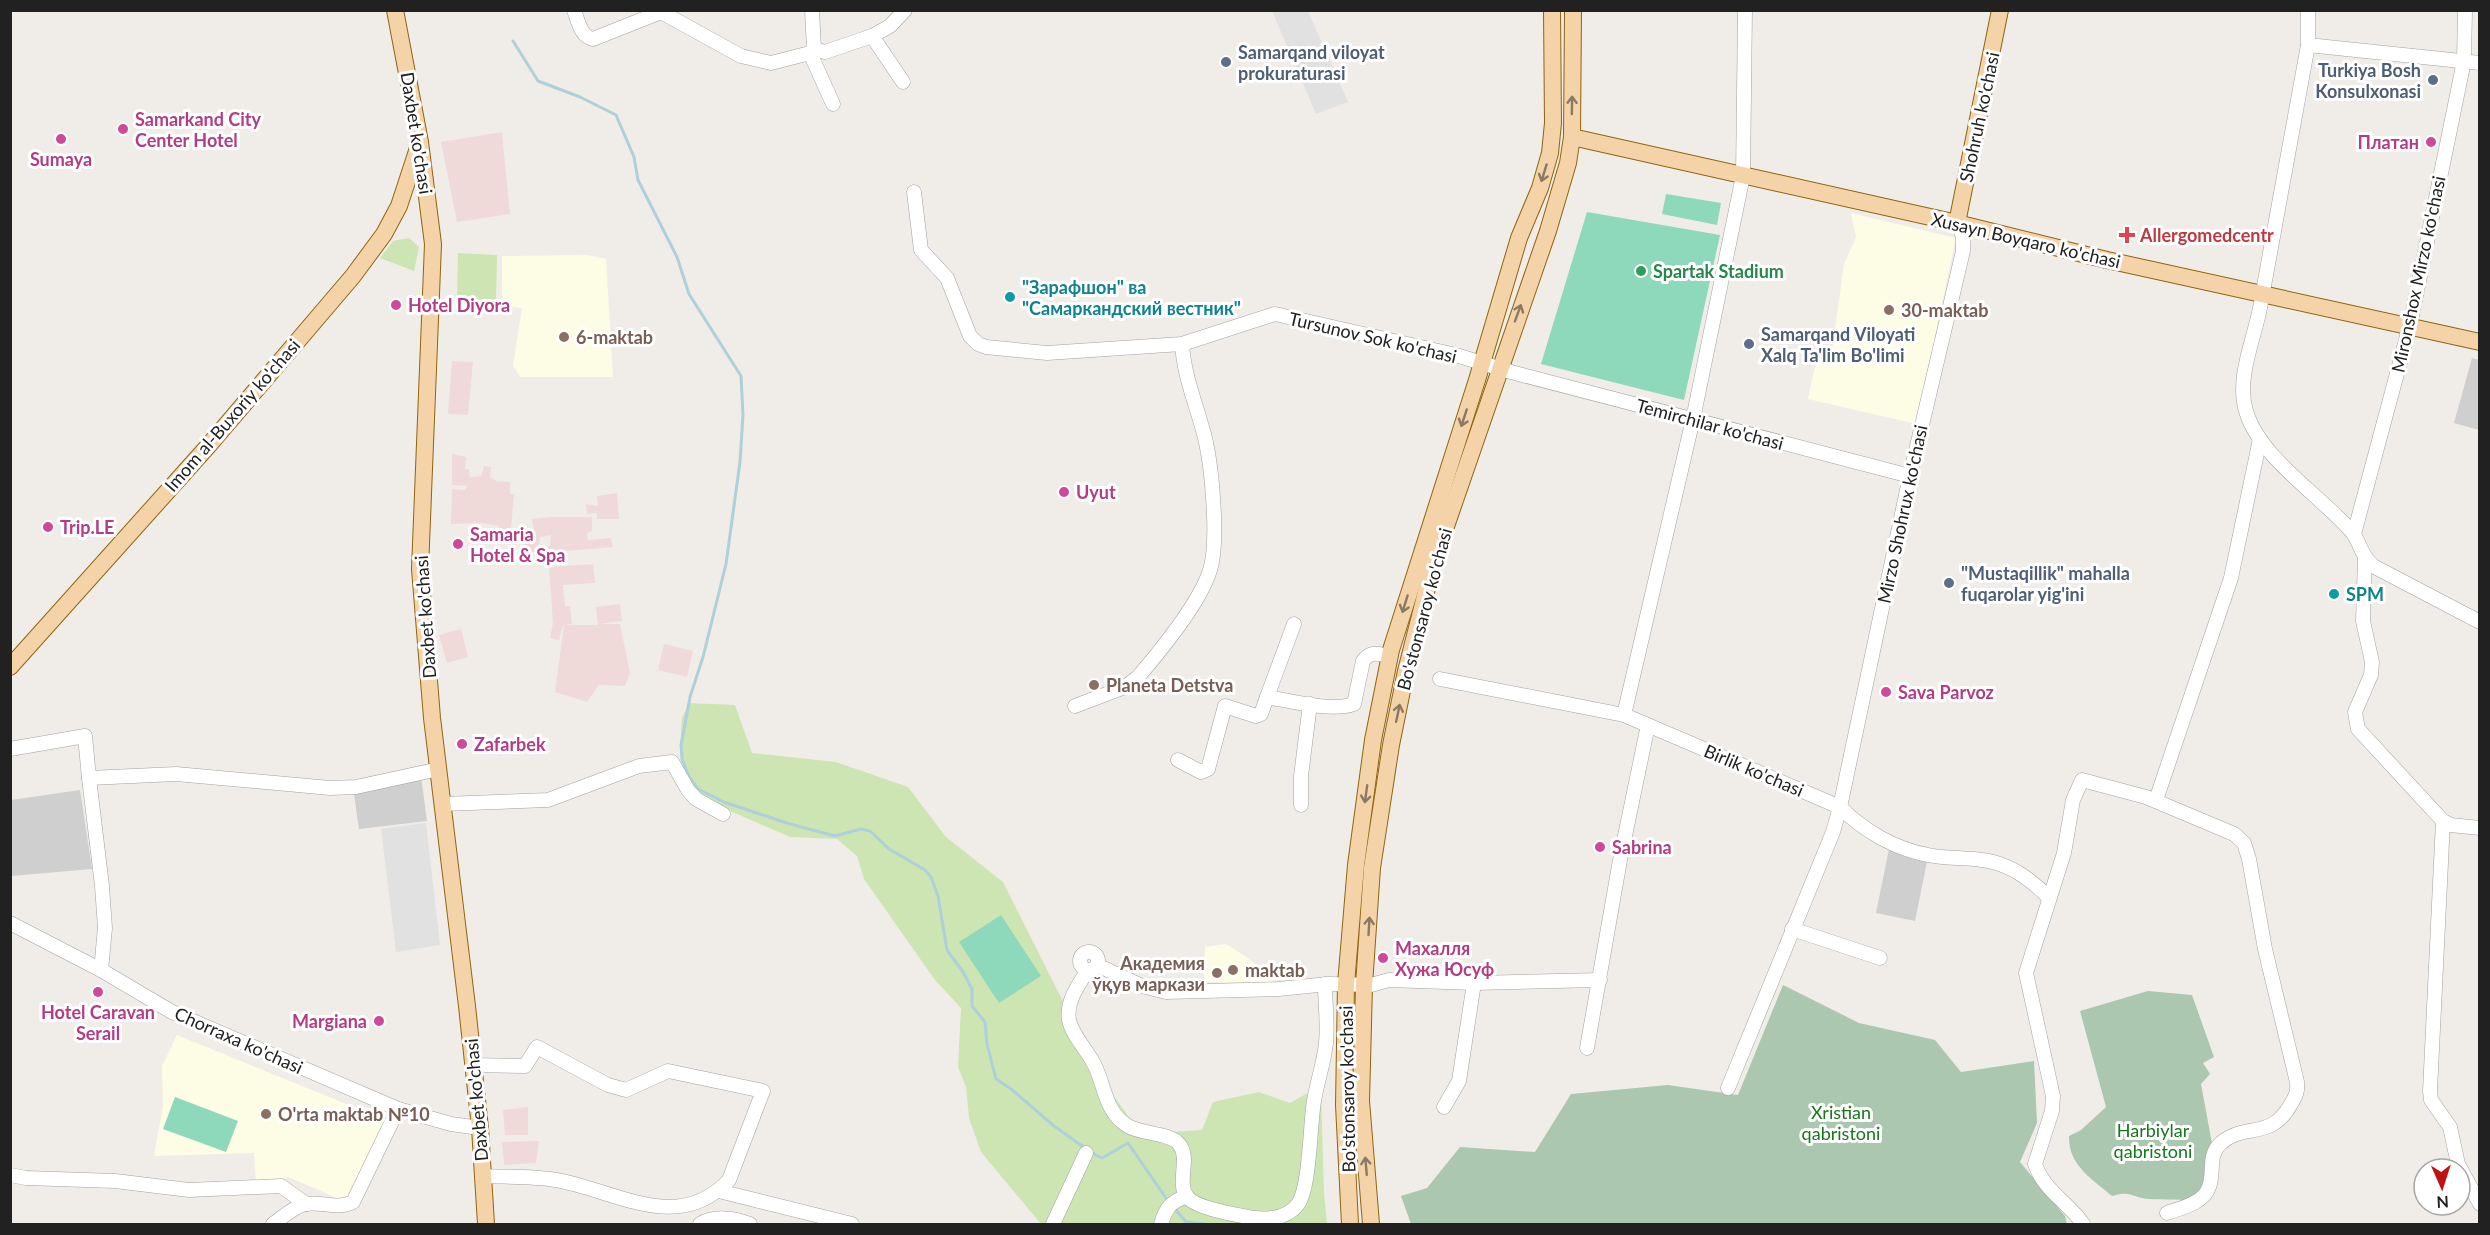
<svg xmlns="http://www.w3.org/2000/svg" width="2490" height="1235" viewBox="0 0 2490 1235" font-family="Lato,sans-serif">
	<rect width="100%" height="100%" fill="#f0ede8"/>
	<g fill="#efdad9">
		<polygon points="502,132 510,214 457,222 441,142"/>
		<polygon points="452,361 473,362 468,415 448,414"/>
		<polygon points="452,454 466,457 465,469 469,469 470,477 481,476 484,466 491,467 490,477 496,481 510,482 510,494 514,494 511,529 522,530 521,541 500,537 499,526 482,523 451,524 452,489 465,490 467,486 452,485"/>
		<polygon points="617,493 619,519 597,519 597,513 587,514 586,504 598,506 597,496"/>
		<polygon points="551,517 592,517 592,531 587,533 588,540 611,538 613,547 542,553 542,546 550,546 551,535 540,537 539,552 522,552 524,536 535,536 532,519"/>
		<polygon points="593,564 595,583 563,585 565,606 570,606 572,624 563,625 559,640 550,638 553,623 549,567"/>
		<polygon points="620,604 622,621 599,624 620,624 630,673 625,686 599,685 587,702 555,692 564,625 598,625 596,607"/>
		<polygon points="461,629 468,657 447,663 439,635"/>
		<polygon points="664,644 693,651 687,677 658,670"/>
		<polygon points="528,1107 528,1135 505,1135 503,1110"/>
		<polygon points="539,1141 536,1163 504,1165 502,1142"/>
	</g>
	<g fill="#fdfce5">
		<polygon points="1851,213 1956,238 1916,424 1808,399 1817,357 1831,358 1844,264 1856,237"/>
		<polygon points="587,255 606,259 613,377 520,377 513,366 522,308 502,305 502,256"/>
		<polygon points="1226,944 1248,958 1275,983 1204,982 1205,947"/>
		<polygon points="177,1035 388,1121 349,1203 288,1177 256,1184 254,1153 154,1156 163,1106 162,1066"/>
	</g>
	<g fill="#cfcfcf">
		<polygon points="2472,358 2479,360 2479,430 2454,423"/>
		<polygon points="420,769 427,821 359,829 353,787"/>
		<polygon points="80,790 92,869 11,876 11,800"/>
		<polygon points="1889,849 1928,857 1915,921 1876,913"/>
	</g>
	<g fill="#cce5b3">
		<polygon points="409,238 419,247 414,271 380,258 393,241"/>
		<polygon points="458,253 497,255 496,302 457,299"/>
		<polygon points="689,703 735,705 752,753 836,762 908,787 946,837 1003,882 1104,1083 1132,1121 1170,1132 1202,1130 1213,1102 1259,1092 1290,1103 1313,1090 1321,1092 1324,1193 1327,1224 1041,1224 981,1152 969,1118 966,1087 958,1067 961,1008 935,980 864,879 857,856 837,839 790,837 698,797 684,775 680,749 682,718"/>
	</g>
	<g fill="#abc7af">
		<polygon points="1783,985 1859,1023 1935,1040 1961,1072 2034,1061 2037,1123 2020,1162 2065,1216 2067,1224 1411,1224 1401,1196 1427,1188 1460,1147 1535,1152 1571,1094 1668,1085 1738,1095"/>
		<path d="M2148 991 2192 995 2214 1057 2203 1063 2210 1074 2201 1084 2215 1160 2198 1201C2181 1199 2166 1200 2149 1199 2131 1198 2133 1190 2112 1196 2092 1179 2068 1165 2069 1136L2081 1130 2106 1107 2080 1011Z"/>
	</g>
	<g fill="#8ed8bb">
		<polygon points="1666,194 1721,203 1717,225 1662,214"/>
		<polygon points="1587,212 1720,235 1684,400 1541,364"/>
		<polygon points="1001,915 1041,976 999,1003 959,942"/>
		<polygon points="175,1097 238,1121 226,1152 163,1129"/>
	</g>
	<g fill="#e1e1e1">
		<polygon points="1272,11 1308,11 1348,102 1316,114"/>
		<polygon points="426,823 440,945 396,952 381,829"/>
	</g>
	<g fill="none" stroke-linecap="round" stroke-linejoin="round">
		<g stroke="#add0da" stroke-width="3">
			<polyline points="513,41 538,81 580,97 616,115 634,157 638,180 677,257 689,294 741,376 743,415 740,462 726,564 703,657 690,697 681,745 682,759 689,777 698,789 724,802 790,824 835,836 861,829 870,831 889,849 925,870 931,877 938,896 947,950 963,972 972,989 972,1006 985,1022 987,1044 996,1079 1011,1089 1054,1126 1085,1148"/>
			<polyline points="1090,1152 1102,1158 1128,1143 1166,1198"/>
			<polyline points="1174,1208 1186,1222 1204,1224"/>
		</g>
		<defs>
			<g id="minor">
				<path d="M574 10C578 21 581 37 593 39L661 12 741 56 771 63 810 53 814 49 812 10"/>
				<path d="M2308 10V45C2292 133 2276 221 2260 308 2254 340 2236 378 2246 411 2259 457 2321 496 2352 532 2361 543 2359 553 2373 566L2480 622"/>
				<polyline points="872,36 890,26 905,10"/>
				<polyline points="2308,45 2480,63"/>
				<polyline points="814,49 825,52 872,36 903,82"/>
				<polyline points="810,53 833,104"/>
				<polyline points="914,192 921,250 947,278 970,336 978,344 986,347 1047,353 1182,344 1275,314 1456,355 1511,372 1910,476"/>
				<polyline points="2354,534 2410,325 2464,61 2465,10"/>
				<polyline points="2365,558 2363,621 2372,662 2371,675 2355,712 2358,729 2443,821 2451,825 2480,828"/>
				<path d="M1440 679 1624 715 1840 807C1864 831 1895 849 1928 855 1946 859 1964 857 1982 860 2008 863 2031 879 2049 898"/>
				<polyline points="1267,697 1294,624"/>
				<path d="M1075 706 1125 687 1138 677C1161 650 1200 603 1210 570 1219 542 1212 468 1205 438 1197 406 1184 377 1182 344"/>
				<polyline points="1624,715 1693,419 1743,176 1745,10"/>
				<polyline points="10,749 85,736 89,778"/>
				<path d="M1178 760 1201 772 1208 769 1225 706 1256 716 1261 714 1267 697C1291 701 1331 712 1354 704L1363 661C1371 650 1378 654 1389 656"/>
				<polyline points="2156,800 2231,578 2260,439"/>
				<polyline points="443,804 548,800 639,766 672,762 688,790 696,799 723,814"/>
				<polyline points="1301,805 1301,776 1310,704"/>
				<polyline points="2443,821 2430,1091 2431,1100 2450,1127 2458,1164 2480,1204"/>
				<polyline points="10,923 101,970 172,1012 398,1109 451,1124 480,1128"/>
				<polyline points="1792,929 1880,958"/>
				<circle cx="1089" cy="961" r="9"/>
				<polyline points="1097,965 1142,986 1166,992 1278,989 1329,984 1371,985 1389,980 1474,983 1600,980"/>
				<polyline points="101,970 105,928 102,886 89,778 176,774 330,788 356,787 439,769"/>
				<path d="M1088 970C1078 985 1066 1002 1069 1020 1072 1035 1087 1050 1094 1064 1105 1085 1105 1113 1128 1126 1141 1134 1171 1133 1179 1144 1191 1158 1176 1182 1187 1197 1195 1207 1230 1214 1243 1216 1260 1220 1286 1221 1298 1204 1310 1187 1310 1125 1314 1101 1317 1082 1324 1063 1326 1043 1328 1024 1325 1003 1325 984"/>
				<polyline points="1587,1048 1620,860 1648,725"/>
				<path d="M473 1065 525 1066 537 1047 608 1085 626 1090 668 1071 763 1091 729 1180C678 1235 615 1190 556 1180 533 1176 506 1177 482 1176"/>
				<polyline points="1728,1088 1833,832 1840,807 1910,476 1963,251 1963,236 1957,223"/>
				<polyline points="1444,1107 1459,1081 1474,983"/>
				<polyline points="10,1175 26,1178 115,1181 189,1190 281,1186 306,1204"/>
				<polyline points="719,1191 852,1224"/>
				<path d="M273 1224C282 1218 293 1207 305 1204 322 1201 336 1210 353 1202L398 1109"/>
				<path d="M700 1224C714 1215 735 1218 750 1224"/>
				<polyline points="1053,1224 1086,1153"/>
				<path d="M1161 1224C1166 1208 1170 1202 1187 1196"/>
				<path d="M2083 1224C2068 1202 2044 1191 2035 1164L2052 1111 2053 1096 2026 973 2064 853 2073 800 2082 780 2146 797 2234 834 2244 843 2249 859 2265 949 2297 1082C2298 1091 2296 1096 2291 1104 2271 1141 2245 1122 2221 1143 2207 1156 2215 1171 2209 1187 2204 1203 2181 1208 2167 1213"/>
			</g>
			<g id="major">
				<polyline points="395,10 420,142 433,244 420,569 432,718 467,1006 480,1128 486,1224"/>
				<polyline points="1572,137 1957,223 2107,260 2480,342"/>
				<polyline points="1957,223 2000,10"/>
				<polyline points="10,667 209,445 353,276 384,234 399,206 418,148"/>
				<polyline points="1350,1224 1344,1105 1346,984 1356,865 1373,740 1391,650 1477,380 1519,238 1540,188 1550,153 1553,123 1552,10"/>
				<polyline points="1371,1224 1361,1101 1364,985 1372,868 1391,745 1406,671 1434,561 1548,231 1568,163 1572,137 1573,10"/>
			</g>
		</defs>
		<use href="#minor" stroke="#a2a2a2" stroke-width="15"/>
		<use href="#major" stroke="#90640d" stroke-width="18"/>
		<use href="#minor" stroke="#fff" stroke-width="14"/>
		<use href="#major" stroke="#f4d3a9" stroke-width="16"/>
	</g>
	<defs><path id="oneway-shaft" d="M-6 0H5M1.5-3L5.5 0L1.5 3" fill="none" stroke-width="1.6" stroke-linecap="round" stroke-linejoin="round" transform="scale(1.5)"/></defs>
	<g stroke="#8a7a65">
		<use href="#oneway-shaft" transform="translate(1572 105) rotate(-89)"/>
		<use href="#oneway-shaft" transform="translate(1544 173) rotate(107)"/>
		<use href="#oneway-shaft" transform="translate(1518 313) rotate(-70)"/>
		<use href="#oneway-shaft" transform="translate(1464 418) rotate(108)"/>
		<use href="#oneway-shaft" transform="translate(1405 604) rotate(107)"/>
		<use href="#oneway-shaft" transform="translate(1398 713) rotate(-78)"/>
		<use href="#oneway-shaft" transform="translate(1366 794) rotate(98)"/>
		<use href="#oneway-shaft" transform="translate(1369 926) rotate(-87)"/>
		<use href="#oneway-shaft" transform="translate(1366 1166) rotate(-95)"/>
	</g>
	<g fill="#5c6f8a" stroke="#fff" stroke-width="2">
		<circle cx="1226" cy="62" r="6"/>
		<circle cx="2433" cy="80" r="6"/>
		<circle cx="1749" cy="344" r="6"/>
		<circle cx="1949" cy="583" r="6"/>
	</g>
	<g fill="#d1479c" stroke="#fff" stroke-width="2">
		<circle cx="123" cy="129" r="6"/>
		<circle cx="61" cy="139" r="6"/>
		<circle cx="2431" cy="142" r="6"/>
		<circle cx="396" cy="305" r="6"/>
		<circle cx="1064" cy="492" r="6"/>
		<circle cx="48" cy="527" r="6"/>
		<circle cx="458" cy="544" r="6"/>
		<circle cx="1886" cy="692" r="6"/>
		<circle cx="462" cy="744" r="6"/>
		<circle cx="1600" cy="847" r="6"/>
		<circle cx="1383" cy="958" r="6"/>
		<circle cx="98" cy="992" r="6"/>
		<circle cx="379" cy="1021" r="6"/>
	</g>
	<path fill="#e0444e" stroke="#fff" stroke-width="2" d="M2124 226h6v6h6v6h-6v6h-6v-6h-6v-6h6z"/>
	<circle fill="#2e9e5b" stroke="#fff" stroke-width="2" cx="1641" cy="271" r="6"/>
	<g fill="#0f9aa8" stroke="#fff" stroke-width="2">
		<circle cx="1010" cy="297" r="6"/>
		<circle cx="2334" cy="594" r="6"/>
	</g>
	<g fill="#8d6e63" stroke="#fff" stroke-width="2">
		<circle cx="1889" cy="310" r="6"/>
		<circle cx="564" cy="337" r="6"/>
		<circle cx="1094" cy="685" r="6"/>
		<circle cx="1233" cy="970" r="6"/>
		<circle cx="1217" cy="973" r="6"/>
		<circle cx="266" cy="1114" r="6"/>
	</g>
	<g text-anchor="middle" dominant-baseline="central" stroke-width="6" stroke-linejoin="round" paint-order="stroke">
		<g font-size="18" font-weight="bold" fill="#4e5e75" stroke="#fff" text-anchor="start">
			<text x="1238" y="52">Samarqand viloyat<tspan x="1238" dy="21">prokuraturasi</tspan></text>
			<text x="2421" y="70" text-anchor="end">Turkiya Bosh<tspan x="2421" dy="21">Konsulxonasi</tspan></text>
			<text x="1761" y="334">Samarqand Viloyati<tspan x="1761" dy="21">Xalq Ta'lim Bo'limi</tspan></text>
			<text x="1961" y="573">"Mustaqillik" mahalla<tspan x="1961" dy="21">fuqarolar yig'ini</tspan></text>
		</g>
		<g font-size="18" fill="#212121" stroke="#fff">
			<text transform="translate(1979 117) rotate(-78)">Shohruh ko'chasi</text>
			<text transform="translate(417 133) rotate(81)">Daxbet ko'chasi</text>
			<text transform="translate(2026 240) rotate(13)">Xusayn Boyqaro ko'chasi</text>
			<text transform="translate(2418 274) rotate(-78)">Mironshox Mirzo ko'chasi</text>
			<text transform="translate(1373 337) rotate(13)">Tursunov Sok ko'chasi</text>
			<text transform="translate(232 415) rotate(-49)">Imom al-Buxoriy ko'chasi</text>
			<text transform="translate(1710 424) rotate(15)">Temirchilar ko'chasi</text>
			<text transform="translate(1902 514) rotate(-78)">Mirzo Shohrux ko'chasi</text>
			<text transform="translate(1424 609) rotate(-75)">Bo'stonsaroy ko'chasi</text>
			<text transform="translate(425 617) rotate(-94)">Daxbet ko'chasi</text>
			<text transform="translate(1754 770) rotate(23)">Birlik ko'chasi</text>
			<text transform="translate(239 1040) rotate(24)">Chorraxa ko'chasi</text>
			<text transform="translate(1347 1089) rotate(-91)">Bo'stonsaroy ko'chasi</text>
			<text transform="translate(476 1100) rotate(-95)">Daxbet ko'chasi</text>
		</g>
		<g font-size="18" font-weight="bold" fill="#b23c85" stroke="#fff" text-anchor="start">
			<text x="135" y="119">Samarkand City<tspan x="135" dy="21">Center Hotel</tspan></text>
			<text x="2419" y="142" text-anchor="end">Платан</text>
			<text x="61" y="159" text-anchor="middle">Sumaya</text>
			<text x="408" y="305">Hotel Diyora</text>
			<text x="1076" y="492">Uyut</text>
			<text x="60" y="527">Trip.LE</text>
			<text x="470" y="534">Samaria<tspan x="470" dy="21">Hotel &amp; Spa</tspan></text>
			<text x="1898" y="692">Sava Parvoz</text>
			<text x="474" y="744">Zafarbek</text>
			<text x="1612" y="847">Sabrina</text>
			<text x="1395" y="948">Махалля<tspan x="1395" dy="21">Хужа Юсуф</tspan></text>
			<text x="98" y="1012" text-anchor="middle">Hotel Caravan<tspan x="98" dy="21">Serail</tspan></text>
			<text x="367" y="1021" text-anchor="end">Margiana</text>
		</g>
		<g font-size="18" font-weight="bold" fill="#be3a42" stroke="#fff" text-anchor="start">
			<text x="2140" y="235">Allergomedcentr</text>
		</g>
		<g font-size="18" font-weight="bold" fill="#27864d" stroke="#fff" text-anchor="start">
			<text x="1653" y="271">Spartak Stadium</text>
		</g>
		<g font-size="18" font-weight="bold" fill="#0d838f" stroke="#fff" text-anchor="start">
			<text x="1022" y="287">"Зарафшон" ва<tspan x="1022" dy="21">"Самаркандский вестник"</tspan></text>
			<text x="2346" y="594">SPM</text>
		</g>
		<g font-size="18" font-weight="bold" fill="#785e54" stroke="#fff" text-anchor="start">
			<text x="1901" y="310">30-maktab</text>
			<text x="576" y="337">6-maktab</text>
			<text x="1106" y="685">Planeta Detstva</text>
			<text x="1205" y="963" text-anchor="end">Академия<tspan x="1205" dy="21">ўқув маркази</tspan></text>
			<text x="1245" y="970">maktab</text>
			<text x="278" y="1114">O'rta maktab №10</text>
		</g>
		<g font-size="18" fill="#16771d" stroke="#fff">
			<text x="1841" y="1112">Xristian<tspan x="1841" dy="21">qabristoni</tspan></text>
			<text x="2153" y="1130">Harbiylar<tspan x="2153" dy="21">qabristoni</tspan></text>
		</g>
	</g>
	<rect width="2490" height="1235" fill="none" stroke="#212121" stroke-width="24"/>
	<g transform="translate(2442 1187) rotate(177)"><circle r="28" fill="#ffffff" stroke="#a6a6a6" stroke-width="1.5"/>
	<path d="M0-4.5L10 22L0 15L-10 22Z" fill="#bf1213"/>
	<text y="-9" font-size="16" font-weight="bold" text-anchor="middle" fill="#212121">N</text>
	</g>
</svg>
